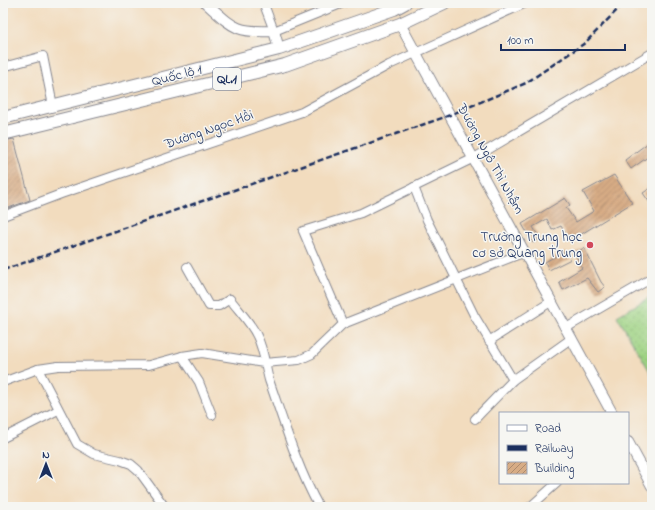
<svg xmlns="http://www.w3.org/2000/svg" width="655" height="510" viewBox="0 0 655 510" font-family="'Indie Flower',sans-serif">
	<defs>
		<pattern id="green-dots" width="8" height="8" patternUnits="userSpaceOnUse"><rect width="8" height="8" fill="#9fd383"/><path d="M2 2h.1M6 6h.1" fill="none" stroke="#88b574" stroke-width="1.8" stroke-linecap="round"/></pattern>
		<pattern id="building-hatch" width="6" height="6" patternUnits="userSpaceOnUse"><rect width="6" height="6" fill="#d7ac85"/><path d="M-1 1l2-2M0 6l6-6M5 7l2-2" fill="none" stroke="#ae8c70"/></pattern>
	</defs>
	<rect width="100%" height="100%" fill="#f6f6f2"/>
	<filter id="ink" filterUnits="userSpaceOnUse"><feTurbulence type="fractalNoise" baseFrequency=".025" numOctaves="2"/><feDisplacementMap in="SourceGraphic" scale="8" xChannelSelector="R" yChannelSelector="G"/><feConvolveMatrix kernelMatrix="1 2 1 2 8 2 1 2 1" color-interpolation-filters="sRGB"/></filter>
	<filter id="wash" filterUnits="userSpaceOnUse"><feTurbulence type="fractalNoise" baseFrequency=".012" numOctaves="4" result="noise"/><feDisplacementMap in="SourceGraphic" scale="16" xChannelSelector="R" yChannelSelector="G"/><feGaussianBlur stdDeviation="0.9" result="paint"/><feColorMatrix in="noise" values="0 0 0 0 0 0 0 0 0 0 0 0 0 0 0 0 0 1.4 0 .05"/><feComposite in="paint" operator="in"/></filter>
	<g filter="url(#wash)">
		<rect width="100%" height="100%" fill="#f2dcbe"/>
		<polygon fill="url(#green-dots)" stroke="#5d8170" points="652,296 652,375 617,316"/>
		<g id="blocks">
			<g fill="url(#building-hatch)">
				<polygon points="14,139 30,200 3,210 3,141"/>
				<polygon points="652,140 652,154 631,169 625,160"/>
				<polygon points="614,175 632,203 570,241 561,226 552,230 547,219 533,227 540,239 533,243 522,224 565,198 570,205 566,208 576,222 594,211 583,192"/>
				<polygon points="652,187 652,206 643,193"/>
				<polygon points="584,248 601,282 605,287 598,292 587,278 563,290 559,282 582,268 575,253"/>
				<polygon points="565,251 571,259 549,270 545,262"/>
			</g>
		</g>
	</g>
	<g filter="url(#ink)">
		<use href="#blocks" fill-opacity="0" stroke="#86868e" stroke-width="1"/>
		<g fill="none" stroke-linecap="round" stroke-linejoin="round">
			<defs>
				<g id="minor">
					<polyline points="266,3 265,7 274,31 343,3"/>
					<polyline points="3,67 43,56 53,106"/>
					<polyline points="414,187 427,220 474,315 513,380"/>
					<polyline points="3,216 61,194 302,112 389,65 526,3"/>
					<path d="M187 267 209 306H219L230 299C239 311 251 323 257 336 264 350 265 365 269 380 284 423 297 467 319 507"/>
					<polyline points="343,324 303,231 361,213 474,158 652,53"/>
					<polyline points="566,328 652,278"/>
					<polyline points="489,341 552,301"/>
					<polyline points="182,356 199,382 212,415"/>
					<polyline points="38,369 77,444 94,454 120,460 131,464 138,470 165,507"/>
					<polyline points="3,382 38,369 58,366 149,365 182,356 202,353 264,363 299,360 312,354 343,324 525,252"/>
					<polyline points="475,419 513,380 572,338"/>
					<polyline points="3,438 58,410"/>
					<polyline points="530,507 557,483"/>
				</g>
				<g id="major">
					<path d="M206 3C234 28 236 33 274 31L279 49"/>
					<polyline points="400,24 612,413"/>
					<polyline points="628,442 652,486"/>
				</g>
				<g id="highway">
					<polyline points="3,118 279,49 394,9 405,3"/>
					<polyline points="3,134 285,65 400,24 444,3"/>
				</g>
			</defs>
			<use href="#minor" stroke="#86868e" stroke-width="10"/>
			<use href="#major" stroke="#86868e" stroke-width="12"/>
			<use href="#highway" stroke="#86868e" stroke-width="14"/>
			<use href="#minor" stroke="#fff" stroke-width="8"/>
			<use href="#major" stroke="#fff" stroke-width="10"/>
			<use href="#highway" stroke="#fff" stroke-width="12"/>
			<polyline stroke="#1b2f5e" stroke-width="2.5" stroke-dasharray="6 3" stroke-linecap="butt" points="3,270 445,117 526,83 585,43 624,3"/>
		</g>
	</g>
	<circle fill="#d1495b" stroke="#f6f6f2" stroke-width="1.5" cx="590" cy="245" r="4"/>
	<g text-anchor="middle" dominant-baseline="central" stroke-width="3" stroke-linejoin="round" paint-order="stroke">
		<rect fill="#f6f6f2" stroke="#5d6b8a" stroke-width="1" x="213" y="68" width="28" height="22" rx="3"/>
		<g font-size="13" font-weight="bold" fill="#1b2f5e">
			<text x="227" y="79">QL.1</text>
		</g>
		<g font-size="14" fill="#1b2f5e" stroke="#f6f6f2">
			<text transform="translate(177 76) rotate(-14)">Quốc lộ 1</text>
			<text transform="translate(209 130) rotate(-19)">Đường Ngọc Hồi</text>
			<text transform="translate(490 159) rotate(61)">Đường Ngô Thì Nhậm</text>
		</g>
		<g font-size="14" fill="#1b2f5e" stroke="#f6f6f2" text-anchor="end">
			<text x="582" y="237">Trường Trung học<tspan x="582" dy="16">cơ sở Quang Trung</tspan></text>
		</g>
	</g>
	<rect width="655" height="510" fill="none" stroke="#f6f6f2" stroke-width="16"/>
	<rect x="499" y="412" width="130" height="72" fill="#f6f6f2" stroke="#9ea6b7"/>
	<rect x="507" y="425" width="20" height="6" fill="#ffffff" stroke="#9ea6b7"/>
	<text x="535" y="432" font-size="12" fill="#1b2f5e">Road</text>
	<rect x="507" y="445" width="20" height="6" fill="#1b2f5e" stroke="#9ea6b7"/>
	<text x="535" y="452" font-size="12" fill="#1b2f5e">Railway</text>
	<rect x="507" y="462" width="20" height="12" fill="url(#building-hatch)" stroke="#9ea6b7"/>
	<text x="535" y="472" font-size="12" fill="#1b2f5e">Building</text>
	<g transform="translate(46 464)" stroke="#f6f6f2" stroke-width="3" paint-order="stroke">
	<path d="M0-3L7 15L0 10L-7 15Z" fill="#1b2f5e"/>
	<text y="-6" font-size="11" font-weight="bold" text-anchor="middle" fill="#1b2f5e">N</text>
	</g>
	<path d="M501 44v6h124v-6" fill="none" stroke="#1b2f5e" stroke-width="2"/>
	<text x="507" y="44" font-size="12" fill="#1b2f5e" stroke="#f6f6f2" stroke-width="3" paint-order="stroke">100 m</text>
</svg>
